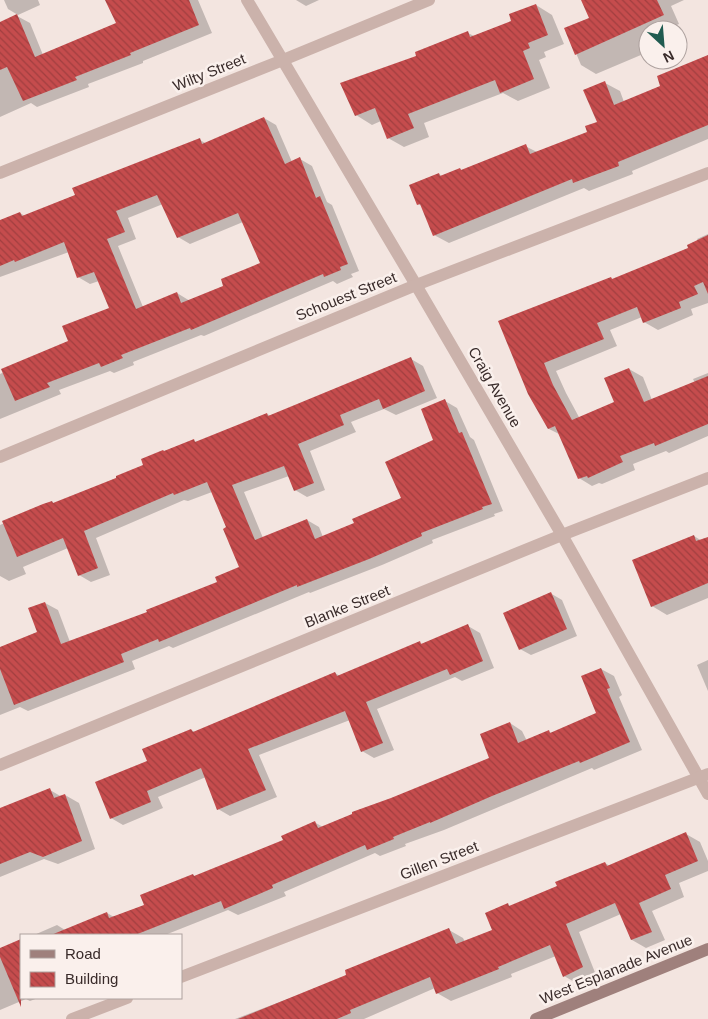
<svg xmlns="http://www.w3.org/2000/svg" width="708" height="1019" viewBox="0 0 708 1019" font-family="Helvetica,sans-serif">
	<defs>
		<pattern id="building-back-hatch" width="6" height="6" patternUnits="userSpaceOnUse" patternTransform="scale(1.25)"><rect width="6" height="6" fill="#c54c4d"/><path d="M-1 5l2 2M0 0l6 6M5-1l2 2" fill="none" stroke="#a13f40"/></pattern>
	</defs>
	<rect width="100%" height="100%" fill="#f3e5e0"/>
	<g fill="#0003" fill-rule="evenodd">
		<polygon points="4,0 38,0 40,5 18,15 8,9"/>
		<polygon points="107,0 198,0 212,33 143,61 143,63 88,84 89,87 37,107 31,103 0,117 0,23 17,16 30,23 43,55 117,24"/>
		<polygon points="296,0 319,0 306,6"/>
		<polygon points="583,0 684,0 671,6 679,24 670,28 671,30 648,30 648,52 596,74 581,65 566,29 591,19"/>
		<polygon points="536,5 552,15 564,44 544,52 546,57 539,60 550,88 518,101 503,93 424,123 429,137 404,147 388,138 381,121 372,125 356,115 418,56 468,33 474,36 513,21"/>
		<polygon points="708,56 708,139 632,171 633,174 589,191 584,188 449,243 434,235 422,206 418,204 439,174 442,176 460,169 463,171 525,146 537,152 589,132 598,123 605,83 620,91 624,102 662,86"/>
		<path d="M264 118 276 125 292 162 300 159 312 166 327 202 332 205 359 271 351 274 353 277 337 284 333 281 204 336 201 335 133 362 134 365 114 373 110 371 59 390 61 394 0 419V374L70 341 111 309 99 281 90 284 78 277 69 252 0 277V221L20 213 25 216 76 195 200 140 207 144ZM163 204 178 237 190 244 243 222 261 264 225 287 190 301 177 293 143 307 118 246 136 239 128 218Z"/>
		<polygon points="708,234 708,303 691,309 693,315 658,330 644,322 642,317 610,330 617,346 556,371 566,393 580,419 615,403 629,369 643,377 652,400 695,383 693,379 708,373 708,436 669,453 666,451 633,464 635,470 602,484 599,483 592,486 579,478 561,435 549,429 529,394 500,322 611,278 613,280 689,248 698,241 697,239"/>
		<polygon points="411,359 423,366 437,398 396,415 384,409 351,422 356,432 310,451 325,490 307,497 295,490 289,476 244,492 263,538 307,520 319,527 323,537 356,524 403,499 435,440 445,401 457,408 470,437 474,440 503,511 494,514 495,516 432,540 433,543 382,565 310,593 309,592 173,648 169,646 132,661 135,669 28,711 20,707 0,715 0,648 38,632 45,603 58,610 70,642 149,613 219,582 241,568 227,528 212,492 188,501 184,500 96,538 110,575 91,582 79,575 68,548 23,567 26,574 9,581 0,576 0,525 52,502 55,504 145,466 165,452 194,441 197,442 267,414 271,416"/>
		<polygon points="694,536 702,541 708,538 708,598 667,615 652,606"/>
		<polygon points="550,593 562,600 577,636 531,655 520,649"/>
		<polygon points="468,626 480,633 494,668 462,681 455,677 377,709 394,750 374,758 362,751 350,720 259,755 277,797 230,816 218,809 206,777 158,797 163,808 123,825 111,818 149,761 191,730 195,732 335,673 340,676 420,643 423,644"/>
		<polygon points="708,660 708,691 697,665"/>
		<polygon points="601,669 614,676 622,695 619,697 642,750 594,770 592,768 444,830 405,844 406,846 380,856 375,853 284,892 286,896 238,915 228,910 165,935 34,935 57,925 65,930 107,913 114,917 145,905 193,875 196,877 284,841 314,822 323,827 491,758 510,723 522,731 527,741 549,732 552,733 597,714"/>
		<polygon points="50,790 62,797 65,795 79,803 95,849 58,864 44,859 0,877 0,817"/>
		<polygon points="686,834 700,842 708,861 708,871 679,883 684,897 652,911 665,940 646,948 632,940 621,914 579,932 596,975 578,984 564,976 556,956 511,974 512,977 451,1001 437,993 435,988 364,1019 235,1019 348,976 449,930 463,938 465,942 494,931 508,905 511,906 558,887 605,863 610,866"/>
		<polygon points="21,941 21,998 38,998 30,1001 26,999 0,1010 0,950"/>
	</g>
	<g fill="url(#building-back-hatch)" fill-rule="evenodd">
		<polygon points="105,0 189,0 199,25 130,53 131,55 75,77 77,80 23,101 7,67 0,70 0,22 17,14 35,57 116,23"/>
		<polygon points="581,0 657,0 664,15 575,55 564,28 589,18"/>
		<polygon points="536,4 548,35 528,43 530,48 523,51 534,79 500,93 495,80 408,114 414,128 387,139 375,108 355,116 340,83 416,56 415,52 468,31 470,37 511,21 509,14"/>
		<polygon points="708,55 708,125 618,162 619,166 573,183 572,179 433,236 420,204 417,205 409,185 439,173 440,176 460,168 461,170 526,144 530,154 587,132 585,126 597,122 583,90 605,81 614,105 660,86 657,76"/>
		<path d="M264 117 285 164 300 157 316 198 320 196 348 264 340 267 341 270 324 277 323 274 191 330 190 328 121 355 123 358 101 367 99 363 47 383 50 387 15 401 1 369 68 341 62 326 109 308 94 272 77 278 64 242 15 262 14 260 0 266V220L20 212 22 216 75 195 72 188 200 138 202 144ZM157 195 177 238 238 213 260 263 221 279 223 286 181 303 177 292 136 309 107 239 125 232 116 211Z"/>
		<polygon points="708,235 708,294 703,282 694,286 698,294 679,302 681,308 643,323 637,307 597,323 604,339 544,363 553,385 572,420 614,402 604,378 629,368 644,402 708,376 708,424 655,446 654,443 620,456 623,462 588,478 587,476 578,479 555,426 548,429 528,394 498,321 611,277 612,279 688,248 687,245"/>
		<polygon points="411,357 425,391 383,409 379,399 340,415 344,425 298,444 314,483 294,491 284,466 232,485 255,540 307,519 315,539 354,523 352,519 401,498 385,462 433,440 421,409 445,399 459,433 462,432 492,504 482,507 483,509 421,533 422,536 369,559 297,587 297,585 159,642 158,639 121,654 124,662 14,705 0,669 0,647 37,632 28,608 45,602 61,644 147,612 146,610 217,582 215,577 239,567 223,529 226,527 207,482 174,495 173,493 84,531 98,568 78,576 63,538 17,557 2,521 43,504 52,501 53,503 116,478 116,476 143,465 141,459 163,450 164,451 194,439 195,442 267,413 268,416"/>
		<polygon points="694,535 696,541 708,537 708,583 651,607 632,560"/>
		<polygon points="551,592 567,629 519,650 503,613"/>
		<polygon points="468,624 483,661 450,675 447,669 366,702 383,743 361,752 345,711 248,749 266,790 217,810 201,768 147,791 151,802 110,819 95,782 147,761 142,749 191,729 193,732 335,672 337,676 420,641 421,644"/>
		<polygon points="601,668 610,688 607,689 630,742 580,763 579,761 492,796 430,823 430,822 393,837 394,839 367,850 365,845 272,885 273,888 224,909 221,901 135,935 51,935 107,912 109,918 144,905 140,895 193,874 194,876 283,840 281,836 315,821 318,828 352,814 352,812 391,798 489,758 480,734 510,722 518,743 549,730 550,733 596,713 581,676"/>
		<polygon points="50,788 54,798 65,794 82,841 43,857 30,852 0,864 0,808"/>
		<polygon points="686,832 698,861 665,875 671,889 639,903 652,932 631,940 615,903 566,924 583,967 563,977 550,945 498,967 499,969 436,994 430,977 350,1010 351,1013 337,1019 238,1019 346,975 345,970 449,928 456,944 492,930 485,913 508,903 509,906 557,886 555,882 605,862 607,866"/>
		<polygon points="21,939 21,1007 0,957 0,948"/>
	</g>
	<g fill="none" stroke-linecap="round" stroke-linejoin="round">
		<g stroke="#cbb2ab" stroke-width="12">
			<polyline points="247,0 416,285 562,535 708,794"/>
			<polyline points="0,173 283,60 429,0"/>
			<polyline points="0,457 416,285 708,173"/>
			<polyline points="0,765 562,535 708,478"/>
			<polyline points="181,977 708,774"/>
			<polyline points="72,1019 127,998"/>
		</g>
		<polyline stroke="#9f807c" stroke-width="12" points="536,1019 708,949"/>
	</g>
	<g text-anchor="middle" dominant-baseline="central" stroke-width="5" stroke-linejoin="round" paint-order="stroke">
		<g font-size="15" fill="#392b2a" stroke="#faf0ec">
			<text transform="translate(209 72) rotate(-22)">Wilty Street</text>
			<text transform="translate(346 296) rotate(-22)">Schouest Street</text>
			<text transform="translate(495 387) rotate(60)">Craig Avenue</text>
			<text transform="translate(347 606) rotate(-22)">Blanke Street</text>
			<text transform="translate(439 860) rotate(-21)">Gillen Street</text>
			<text transform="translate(616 969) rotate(-22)">West Esplanade Avenue</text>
		</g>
	</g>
	<rect x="20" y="934" width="162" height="65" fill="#faf0ec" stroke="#ada19e"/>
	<rect x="30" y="950" width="25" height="8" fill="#9f807c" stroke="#ada19e"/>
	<text x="65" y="959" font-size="15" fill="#392b2a">Road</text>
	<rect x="30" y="972" width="25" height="15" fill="url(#building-back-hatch)" stroke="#ada19e"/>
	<text x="65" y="984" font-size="15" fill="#392b2a">Building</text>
	<g transform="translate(663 45) rotate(154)"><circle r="24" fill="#faf0ec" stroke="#ada19e"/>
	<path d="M0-4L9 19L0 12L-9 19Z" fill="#205b50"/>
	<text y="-8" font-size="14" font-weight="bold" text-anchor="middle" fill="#392b2a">N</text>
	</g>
</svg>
